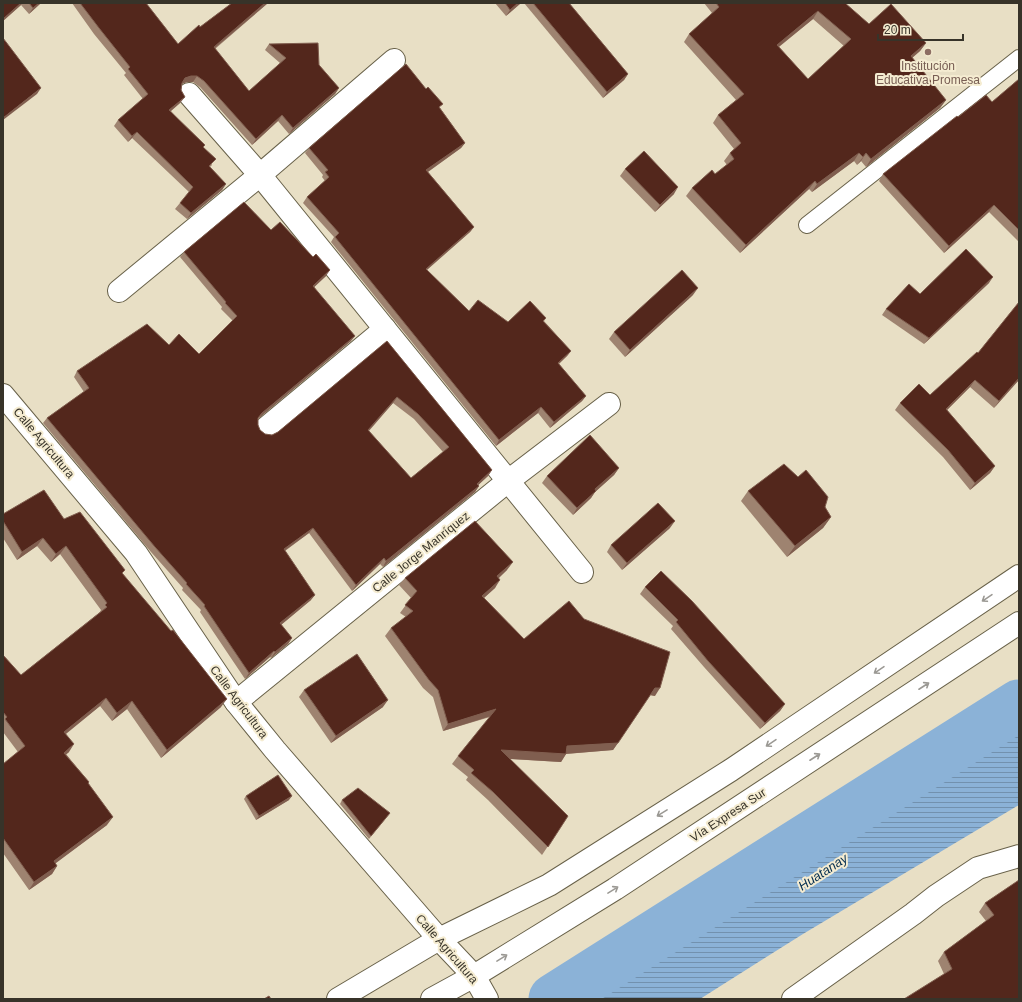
<svg xmlns="http://www.w3.org/2000/svg" width="1022" height="1002" viewBox="0 0 1022 1002" font-family="Arial,sans-serif">
	<defs>
		<pattern id="water-rules" width="6" height="5" patternUnits="userSpaceOnUse"><rect width="6" height="5" fill="#8bb2d7"/><path d="M0 2.5h6" fill="none" stroke="#7291ae"/></pattern>
	</defs>
	<rect width="100%" height="100%" fill="#e8dfc5"/>
	<polygon fill="url(#water-rules)" points="1019,705 1019,805 803,934 700,999 554,999"/>
	<g fill="none" stroke-linecap="round" stroke-linejoin="round">
		<polyline stroke="#8bb2d7" stroke-width="51" points="554,999 1019,705"/>
		<defs>
			<polyline id="lane" points="807,225 1019,58"/>
			<g id="street">
				<polyline points="189,94 260,175 582,572"/>
				<polyline points="119,291 260,175 394,60"/>
				<polyline points="3,395 136,553 236,702 275,750 439,939 474,976 487,999"/>
				<polyline points="266,428 385,329"/>
				<polyline points="236,702 508,481 609,404"/>
				<polyline points="793,999 913,914 936,896 978,868 1019,856"/>
			</g>
			<g id="primary">
				<polyline points="338,999 439,939 549,885 731,770 1019,576"/>
				<polyline points="432,999 474,976 615,889 1019,623"/>
			</g>
		</defs>
		<use href="#lane" stroke="#686149" stroke-width="18"/>
		<use href="#street" stroke="#686149" stroke-width="24"/>
		<use href="#primary" stroke="#686149" stroke-width="24"/>
		<use href="#lane" stroke="#fff" stroke-width="16"/>
		<use href="#street" stroke="#fff" stroke-width="22"/>
		<use href="#primary" stroke="#fff" stroke-width="22"/>
	</g>
	<g fill="#9e8370" fill-rule="evenodd">
		<polygon points="3,3 41,3 29,14 21,5 3,21"/>
		<polygon points="72,3 146,3 178,44 200,27 232,3 268,3 215,49 249,91 280,63 265,50 269,44 319,65 339,88 335,94 289,134 278,121 252,145 200,87 193,82 187,82 182,84 180,103 171,111 203,147 212,165 210,167 226,184 222,190 187,219 175,209 189,192 132,138 128,142 114,126 118,120 143,99 124,75 126,73 94,34"/>
		<polygon points="495,3 521,3 506,16"/>
		<polygon points="524,3 569,3 628,74 624,80 603,98"/>
		<path d="M704 3H845L869 24 926 43 920 51 912 58 946 100 940 108 866 167 861 161 857 165 854 161 812 192 809 189 740 253 686 196 692 188 715 174 727 165 724 161 730 153 734 149 713 123 718 115 736 100 684 42 689 34 712 13ZM813 19 844 46 808 79 779 47Z"/>
		<polygon points="1019,79 1019,242 989,212 944,253 879,181 883,174 958,117 992,102"/>
		<polygon points="440,108 465,143 461,148 428,172 474,227 470,232 427,270 469,311 508,322 546,318 544,321 571,351 567,356 559,364 586,396 582,401 550,428 538,413 496,446 331,242 334,237 303,203 307,197 325,181 322,177 323,175 305,153 309,148"/>
		<polygon points="625,169 674,194 655,212 620,176"/>
		<path d="M271 230 326 276 314 287 351 341 258 418V425L260 430 265 434 272 435 278 432 387 341 492 470 488 476 478 485 479 486 475 492 383 567 380 564 352 591 309 533 285 551 311 600 281 625 292 638 288 644 271 658 270 657 245 679 200 612 201 610 182 590 183 588 151 552 43 423 47 418 84 392 74 377 77 371 169 345 199 354 233 321 221 309 222 307 180 257 184 252ZM393 403 414 419 443 452 411 478 369 431Z"/>
		<polygon points="989,283 924,344 882,315 886,309 920,294"/>
		<polygon points="693,295 625,357 609,339 614,332"/>
		<polygon points="1019,302 1019,380 994,408 970,387 947,410 995,466 990,473 970,490 943,457 895,410 900,403 930,395 978,353"/>
		<polygon points="619,468 614,475 595,492 591,498 573,515 542,483 547,476"/>
		<polygon points="798,477 825,507 831,517 823,528 787,557 741,501 748,491"/>
		<polygon points="3,514 64,519 123,574 221,707 161,758 127,709 112,721 100,706 66,734 69,752 66,754 89,782 88,783 107,825 55,863 57,866 52,874 29,890 3,853 3,764 18,752 3,732 3,655 21,675 100,612 101,610 60,554 51,562 37,546 17,560 3,538"/>
		<polygon points="670,528 622,570 607,552 611,545"/>
		<polygon points="507,570 499,578 495,588 484,598 524,639 584,619 655,696 650,695 613,750 566,754 561,762 510,759 568,816 542,855 488,800 466,780 468,777 452,764 458,756 490,717 443,731 433,697 423,688 385,636 391,628 406,617 400,613 411,598 399,585 405,578"/>
		<polygon points="645,587 785,704 780,711 760,729 704,667 671,629 673,626 640,594"/>
		<polygon points="304,690 383,707 331,743 299,697"/>
		<polygon points="246,796 289,800 256,820 244,799"/>
		<polygon points="342,800 390,813 369,839 340,804"/>
		<polygon points="1019,880 1019,999 944,974 938,961 944,952 986,921 979,912 985,903"/>
	</g>
	<g fill="#805e4f">
		<polygon points="21,3 22,3 21,5 3,21 3,19"/>
		<polygon points="39,3 41,3 29,14 33,8"/>
		<polygon points="265,3 268,3 209,53 214,47"/>
		<polygon points="518,3 521,3 506,16 510,10"/>
		<polygon points="818,11 813,19 771,53 777,45"/>
		<polygon points="926,43 920,51 905,64 911,56"/>
		<polygon points="628,74 624,80 603,98 607,92"/>
		<polygon points="191,76 197,76 193,82 187,82 181,84 185,78"/>
		<polygon points="41,88 37,94 3,120 3,118"/>
		<polygon points="339,88 335,94 289,134 293,128"/>
		<polygon points="185,97 180,103 165,116 169,110"/>
		<polygon points="946,100 940,108 866,167 871,159"/>
		<polygon points="282,115 278,121 252,145 256,139"/>
		<polygon points="137,132 132,138 128,142 132,136"/>
		<polygon points="465,143 461,148 422,176 426,170"/>
		<polygon points="859,153 854,161 812,192 817,184"/>
		<polygon points="866,153 861,161 857,165"/>
		<polygon points="815,181 809,189 740,253 746,245"/>
		<polygon points="226,184 222,190 187,219 191,213"/>
		<polygon points="678,187 674,194 655,212 660,205"/>
		<polygon points="994,205 989,212 944,253 949,246"/>
		<polygon points="474,227 470,232 422,274 426,269"/>
		<polygon points="330,270 326,276 309,292 313,286"/>
		<polygon points="993,277 989,283 924,344 929,338"/>
		<polygon points="698,288 693,295 625,357 630,350"/>
		<polygon points="355,336 351,341 258,419 262,413"/>
		<polygon points="571,351 567,356 554,368 558,363"/>
		<polygon points="1019,378 1019,380 994,408 999,401"/>
		<polygon points="975,380 970,387 941,416 946,409"/>
		<polygon points="586,396 582,401 550,428 554,422"/>
		<polygon points="397,397 393,403 364,436 368,430"/>
		<polygon points="541,407 538,413 496,446 499,440"/>
		<polygon points="995,466 990,473 970,490 975,483"/>
		<polygon points="619,468 614,475 595,492 591,498 573,515 577,508 595,489"/>
		<polygon points="492,470 488,476 473,490 477,484"/>
		<polygon points="479,486 475,492 383,567 386,561"/>
		<polygon points="831,517 823,528 787,557 795,546"/>
		<polygon points="675,521 670,528 622,570 627,563"/>
		<polygon points="313,528 309,533 280,554 284,549"/>
		<polygon points="43,538 37,546 17,560 22,552"/>
		<polygon points="66,546 60,554 51,562 56,554"/>
		<polygon points="384,558 380,564 352,591 356,585"/>
		<polygon points="513,562 507,570 492,584 497,576"/>
		<polygon points="500,580 495,588 477,604 482,596"/>
		<polygon points="315,595 311,600 276,629 280,623"/>
		<polygon points="292,638 288,644 271,658 275,652"/>
		<polygon points="274,651 270,657 245,679 249,673"/>
		<polygon points="655,688 660,688 655,696 650,695"/>
		<polygon points="106,698 100,706 58,740 64,732"/>
		<polygon points="227,699 221,707 161,758 167,750"/>
		<polygon points="388,700 383,707 331,743 336,736"/>
		<polygon points="132,701 127,709 112,721 117,713"/>
		<polygon points="785,704 780,711 760,729 765,723"/>
		<polygon points="496,709 491,716 443,731 448,724"/>
		<polygon points="618,743 613,750 564,754 566,754 561,762 496,758 501,750"/>
		<polygon points="74,744 69,752 59,761 64,753"/>
		<polygon points="292,796 289,800 256,820 259,816"/>
		<polygon points="113,817 107,825 48,869 54,861"/>
		<polygon points="57,866 52,874 29,890 34,882"/>
	</g>
	<g fill="#53271c" stroke="#805e4f" fill-rule="evenodd">
		<polygon points="3,3 21,3 3,19"/>
		<polygon points="29,3 39,3 33,8"/>
		<polygon points="80,3 146,3 178,44 199,25 200,27 232,3 265,3 214,47 249,91 286,58 269,44 318,43 319,65 339,88 293,128 282,115 256,139 204,81 197,76 191,76 185,78 182,83 181,90 185,97 169,110 205,145 203,147 216,159 209,166 226,184 191,213 180,203 193,187 137,132 132,136 118,120 148,94 128,69 130,67 99,28"/>
		<polygon points="505,3 518,3 510,10"/>
		<polygon points="533,3 569,3 628,74 607,92"/>
		<path d="M716 3H845L869 24 891 4 926 43 911 56 946 100 871 159 866 153 863 157 859 153 817 184 815 181 746 245 692 188 712 170 715 174 734 159 730 153 741 143 718 115 744 94 689 34 719 7ZM818 11 851 39 808 79 777 45Z"/>
		<polygon points="3,38 41,88 3,118"/>
		<polygon points="406,64 426,89 428,87 443,104 439,107 465,143 426,170 474,227 426,269 469,311 478,300 508,322 530,301 546,318 543,321 571,351 558,363 586,396 554,422 541,407 499,440 335,237 339,233 307,197 329,177 325,172 328,170 309,148"/>
		<polygon points="1019,79 1019,230 994,205 949,246 883,174 957,116 958,117 986,95 992,102"/>
		<polygon points="644,151 678,187 660,205 625,169"/>
		<path d="M244 202 271 230 280 222 313 257 316 254 330 270 313 286 355 336 262 413 258 418V425L260 430 265 434 272 435 278 432 387 341 492 470 477 484 479 486 386 561 384 558 356 585 313 528 284 549 315 595 280 623 292 638 275 652 274 651 249 673 204 606 205 605 186 584 187 583 155 547 47 418 89 388 77 371 147 324 169 345 179 334 199 354 237 316 225 303 226 302 184 252ZM397 397 418 414 449 447 411 478 368 430Z"/>
		<polygon points="966,249 993,277 929,338 886,309 909,284 920,294"/>
		<polygon points="682,270 698,288 630,350 614,332"/>
		<polygon points="1019,302 1019,378 999,401 975,380 946,409 995,466 975,483 948,450 900,403 919,384 930,395 977,352 978,353"/>
		<polygon points="590,435 619,468 595,489 596,491 577,508 547,476"/>
		<polygon points="784,464 798,477 806,470 828,497 825,507 831,517 795,546 748,491"/>
		<polygon points="44,490 64,519 80,512 125,570 122,573 171,631 173,630 227,699 167,750 132,701 117,713 106,698 64,732 74,744 64,753 89,782 88,783 113,817 54,861 57,866 34,882 3,838 3,764 25,746 5,719 7,717 3,712 3,655 21,675 107,607 105,605 107,603 66,546 56,554 43,538 22,552 3,521 3,514"/>
		<polygon points="658,503 675,521 627,563 611,545"/>
		<polygon points="475,521 513,562 497,576 500,580 482,596 524,639 569,601 584,619 670,652 660,688 655,688 618,743 567,746 566,754 501,750 568,816 548,847 493,792 471,773 474,770 458,756 496,709 448,724 438,690 429,680 391,628 413,611 405,605 417,591 405,578"/>
		<polygon points="661,571 692,601 785,704 765,723 708,661 676,622 678,620 645,587"/>
		<polygon points="357,654 388,700 336,736 304,690"/>
		<polygon points="278,775 292,796 259,816 246,796"/>
		<polygon points="358,788 390,813 371,836 342,800"/>
		<polygon points="1019,880 1019,999 904,999 952,969 944,952 994,915 985,903"/>
		<polygon points="269,996 271,999 264,999"/>
	</g>
	<defs><path id="oneway-shaft" d="M-6 0H5M1.5-3L5.5 0L1.5 3" fill="none" stroke-width="1.6" stroke-linecap="round" stroke-linejoin="round"/></defs>
	<g stroke="#9b9994">
		<use href="#oneway-shaft" transform="translate(987 598) rotate(146)"/>
		<use href="#oneway-shaft" transform="translate(879 670) rotate(146)"/>
		<use href="#oneway-shaft" transform="translate(924 686) rotate(-33)"/>
		<use href="#oneway-shaft" transform="translate(771 743) rotate(146)"/>
		<use href="#oneway-shaft" transform="translate(815 757) rotate(-33)"/>
		<use href="#oneway-shaft" transform="translate(662 813) rotate(148)"/>
		<use href="#oneway-shaft" transform="translate(613 890) rotate(-32)"/>
		<use href="#oneway-shaft" transform="translate(502 958) rotate(-32)"/>
	</g>
	<circle fill="#8d6e63" stroke="#f5ecd1" stroke-width="1.5" cx="928" cy="52" r="4"/>
	<g text-anchor="middle" dominant-baseline="central" stroke-width="4" stroke-linejoin="round" paint-order="stroke">
		<g font-size="12" fill="#785e54" stroke="#f5ecd1">
			<text x="928" y="66">Institución<tspan x="928" dy="14">Educativa Promesa</tspan></text>
		</g>
		<g font-size="12" fill="#373329" stroke="#f5ecd1">
			<text transform="translate(44 443) rotate(50)">Calle Agricultura</text>
			<text transform="translate(421 552) rotate(-39)">Calle Jorge Manríquez</text>
			<text transform="translate(239 702) rotate(53)">Calle Agricultura</text>
			<text transform="translate(728 815) rotate(-33)">Vía Expresa Sur</text>
			<text transform="translate(447 949) rotate(49)">Calle Agricultura</text>
		</g>
		<g font-size="13" font-style="italic" fill="#002c4e" stroke="#f5ecd1">
			<text transform="translate(823 872) rotate(-33)">Huatanay</text>
		</g>
	</g>
	<rect width="1022" height="1002" fill="none" stroke="#373329" stroke-width="8"/>
	<path d="M878 34v6h85v-6" fill="none" stroke="#373329" stroke-width="2"/>
	<text x="884" y="34" font-size="12" fill="#373329" stroke="#f5ecd1" stroke-width="3" paint-order="stroke">20 m</text>
</svg>
